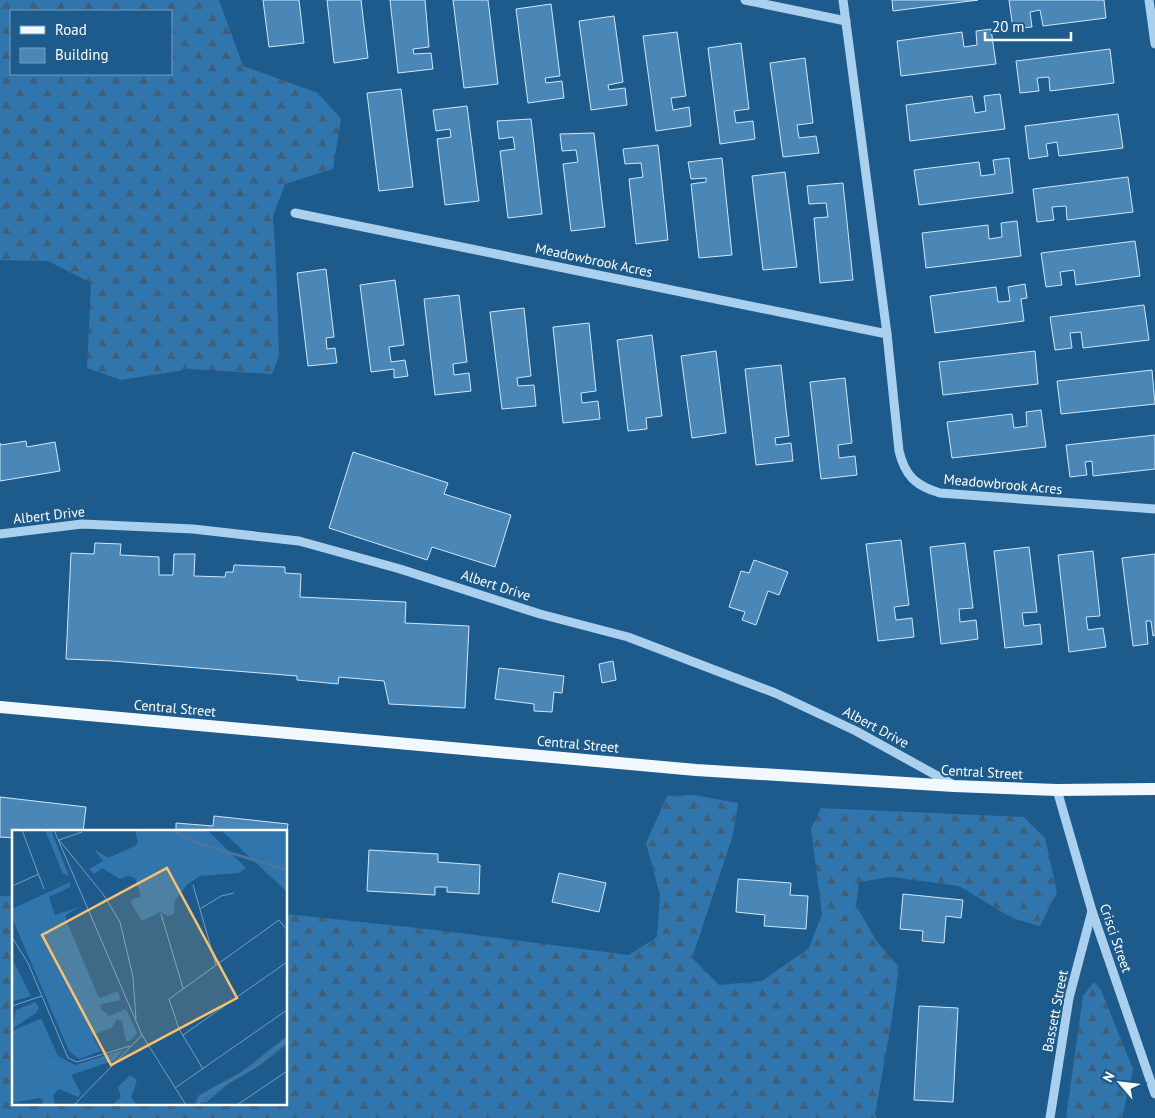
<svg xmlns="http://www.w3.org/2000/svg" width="1155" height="1118" viewBox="0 0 1155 1118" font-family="'PT Sans',sans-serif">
	<defs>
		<pattern id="forest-firs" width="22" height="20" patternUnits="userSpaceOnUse" patternTransform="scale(1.25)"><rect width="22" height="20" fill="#3075ab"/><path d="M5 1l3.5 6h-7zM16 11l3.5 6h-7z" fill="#3f5e77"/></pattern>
	</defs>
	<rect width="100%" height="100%" fill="#1d5b8d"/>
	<g fill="url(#forest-firs)" fill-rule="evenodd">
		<path d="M0 0H219L243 66 318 93 341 119 333 169 285 184 273 216 276 264 279 357 272 374 190 369 121 380 87 368 91 283 48 261 0 260ZM11 11H171V74H11Z"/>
		<polygon points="694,795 738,803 733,835 692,958 719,985 762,981 809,948 822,914 811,829 821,808 1024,817 1045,838 1057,892 1040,926 1012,918 959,886 891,877 859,882 856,905 877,942 899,967 892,1018 875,1115 877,1118 0,1118 0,896 14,896 14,1104 286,1104 286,914 436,930 629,955 657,937 660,895 646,843 667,796"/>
		<polygon points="1094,982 1101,990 1133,1069 1122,1118 1066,1118 1083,996"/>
	</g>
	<g fill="#4a87b7" stroke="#d0e7f9">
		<polygon points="263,0 299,0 304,43 269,47"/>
		<polygon points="327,0 361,0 368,58 334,63"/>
		<polygon points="390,0 425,0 429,47 413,49 414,54 431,53 433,69 398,73"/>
		<polygon points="453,0 488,0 498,84 464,88"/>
		<polygon points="892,0 978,0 893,11"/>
		<polygon points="1009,0 1104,0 1106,18 1043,26 1040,10 1030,12 1032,27 1013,29"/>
		<polygon points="551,4 560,76 545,78 546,83 562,81 564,98 528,103 516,9"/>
		<polygon points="614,16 623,82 608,85 609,90 625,88 627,105 591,110 579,21"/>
		<polygon points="991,29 996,64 901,76 897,41 962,32 964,47 977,45 976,31"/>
		<polygon points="677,32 686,96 671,98 673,110 689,107 691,126 656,131 643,36"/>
		<polygon points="741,43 749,109 734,111 736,123 753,121 755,139 720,144 708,48"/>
		<polygon points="1110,49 1114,83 1050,91 1049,77 1037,78 1039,91 1020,93 1016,61"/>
		<polygon points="805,58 813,123 797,125 799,138 816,136 819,153 783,157 770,63"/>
		<polygon points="401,89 413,187 379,191 367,93"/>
		<polygon points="1000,94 1005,129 910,141 906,105 972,96 975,113 986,111 984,96"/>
		<polygon points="467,106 479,201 445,205 437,139 451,137 450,129 436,131 433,110"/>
		<polygon points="1118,114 1123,148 1059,156 1057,142 1046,144 1048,156 1029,159 1025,126"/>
		<polygon points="531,119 542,214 508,218 500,151 515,149 513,137 499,139 497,121"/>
		<polygon points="594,133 605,227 571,231 563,164 578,162 576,150 562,151 560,134"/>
		<polygon points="658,145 668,240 636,244 629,179 643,177 641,163 625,164 623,149"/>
		<polygon points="722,158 732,255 699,258 691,184 706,182 706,178 691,179 688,162"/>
		<polygon points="1009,158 1013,193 919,205 914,170 979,162 981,176 995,174 993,160"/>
		<polygon points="785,172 797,267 763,270 752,176"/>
		<polygon points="1128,177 1133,212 1067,220 1066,206 1052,207 1054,220 1037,222 1033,189"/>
		<polygon points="843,183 853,280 820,283 814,218 828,217 826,203 809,204 807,186"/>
		<polygon points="1017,221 1021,256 926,268 922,233 988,225 989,239 1002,237 1001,223"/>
		<polygon points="1135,241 1140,276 1076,285 1074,270 1060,272 1062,285 1046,287 1041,253"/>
		<polygon points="326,269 334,337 326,338 327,349 335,348 337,363 308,366 297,273"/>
		<polygon points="395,280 404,345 389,347 391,362 405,360 408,376 394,378 394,369 371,372 360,285"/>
		<polygon points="1025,284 1027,298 1021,299 1024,321 935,333 930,296 996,287 998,302 1010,301 1008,287"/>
		<polygon points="459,295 467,362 453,364 454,375 469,373 471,391 435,395 424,299"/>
		<polygon points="1144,305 1149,340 1083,348 1081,332 1070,333 1072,348 1055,350 1050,317"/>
		<polygon points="524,308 531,376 517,378 518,386 534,385 536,406 502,409 490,312"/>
		<polygon points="589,323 596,391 581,393 582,403 598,401 600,419 563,423 553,327"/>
		<polygon points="652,335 662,416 646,418 647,429 628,431 617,340"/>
		<polygon points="716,351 726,433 692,438 681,356"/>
		<polygon points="1035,351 1038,384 943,395 939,362"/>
		<polygon points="781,365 789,436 775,438 776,445 791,443 793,461 756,465 745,369"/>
		<polygon points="1152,370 1155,404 1061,414 1057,381"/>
		<polygon points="845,378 852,443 838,445 839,458 855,456 857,475 821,479 810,382"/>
		<polygon points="1041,410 1046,447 952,458 947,422 1012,414 1014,428 1027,426 1026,412"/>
		<polygon points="1155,435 1155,469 1093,476 1092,461 1085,462 1087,475 1070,477 1066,445"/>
		<polygon points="26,441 27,447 55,442 60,471 0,481 0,443 1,445"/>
		<polygon points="353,452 448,483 444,494 511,515 495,567 432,547 427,560 329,528"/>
		<polygon points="901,540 909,605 894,607 896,620 912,618 914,637 878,641 866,544"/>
		<polygon points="95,543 121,544 120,555 159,557 159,575 173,575 174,554 195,554 194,576 225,577 226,572 233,572 234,565 285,567 285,573 301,574 300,597 406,602 405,623 469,626 465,708 389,704 384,681 339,677 338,684 297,680 297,676 112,661 66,659 71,553 94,554"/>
		<polygon points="965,543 973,608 959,609 960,622 976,620 978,639 941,644 930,547"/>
		<polygon points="1029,547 1037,612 1022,613 1024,626 1040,624 1042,644 1005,648 994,551"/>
		<polygon points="1093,551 1100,616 1086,617 1088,630 1103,628 1106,647 1069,652 1058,555"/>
		<polygon points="1155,554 1155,635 1153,636 1151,621 1146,621 1148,644 1133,646 1122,558"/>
		<polygon points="754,560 788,572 779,595 768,591 756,625 742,620 745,612 729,607 741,571 749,573"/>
		<polygon points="613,661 616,680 602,683 599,664"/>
		<polygon points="499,668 564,676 562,693 554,692 552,712 534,711 534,704 495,699"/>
		<polygon points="0,797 86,807 83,832 14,832 14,838 0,837"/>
		<polygon points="214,816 288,824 286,838 286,832 176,832 176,823 213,826"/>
		<polygon points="369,850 438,854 438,862 480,865 479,894 447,892 447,887 435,887 435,895 367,891"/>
		<polygon points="559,873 606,883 599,912 552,902"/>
		<polygon points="738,879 791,883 790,895 808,896 806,929 764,926 765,915 736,912"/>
		<polygon points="903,894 963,900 961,918 946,916 944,943 922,941 923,931 900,929"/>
		<polygon points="919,1006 958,1008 953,1102 914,1100"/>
	</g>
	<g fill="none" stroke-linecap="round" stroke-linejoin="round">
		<g stroke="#aad0ed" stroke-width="9">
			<polyline points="745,0 846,21"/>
			<path d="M843 0 887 334 899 451C905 476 916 486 940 493L1155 509"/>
			<polyline points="1149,0 1155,44"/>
			<polyline points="295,213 887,334"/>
			<polyline points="0,534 82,524 193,529 299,541 400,569 540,614 628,637 775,693 856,731 952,784"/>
			<polyline points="1057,790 1092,911 1155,1094"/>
			<polyline points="1050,1118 1069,998 1092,911"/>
		</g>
		<polyline stroke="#f1f8ff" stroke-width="12" points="0,707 696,770 954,786 1057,790 1155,789"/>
	</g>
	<g text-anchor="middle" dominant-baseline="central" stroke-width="4" stroke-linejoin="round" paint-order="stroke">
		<g font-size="14" fill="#fff" stroke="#1d5b8d">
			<text transform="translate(594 260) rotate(12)">Meadowbrook Acres</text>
			<text transform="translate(1003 484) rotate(5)">Meadowbrook Acres</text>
			<text transform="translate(49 515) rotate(-6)">Albert Drive</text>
			<text transform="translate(496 585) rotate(18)">Albert Drive</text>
			<text transform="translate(175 708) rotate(5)">Central Street</text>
			<text transform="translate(876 727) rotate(28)">Albert Drive</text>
			<text transform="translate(578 744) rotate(5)">Central Street</text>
			<text transform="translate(982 772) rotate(3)">Central Street</text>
			<text transform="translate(1116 938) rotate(71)">Crisci Street</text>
			<text transform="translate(1055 1011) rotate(-79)">Bassett Street</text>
		</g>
	</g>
	<g transform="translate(12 830)">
		<rect width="275" height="275" fill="#1d5b8d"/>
		<path d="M33 0H39L57 46 51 44ZM123 0H195L234 38 227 43 188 46 176 54 163 70 162 84 156 86 148 82 130 91 120 75 119 70 129 66 123 48 116 46 108 49 90 38 82 44 77 39 91 31 82 19 96 28 123 16 126 13ZM209 0H275V62ZM58 52V57L37 67 43 85 68 77 54 85V90L86 166 89 168 106 161 109 170 89 174 88 178 97 186 114 179 125 203 118 211H114L110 191 105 189 100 198 82 204 81 207 89 221 67 229 57 221 0 88V79ZM23 172 27 178 24 183 0 199 4 180ZM275 206V214L250 234 217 253 195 272 183 273 187 265 229 242ZM0 219 24 230 46 226 63 235 111 220 103 230 59 245 69 263 66 267 47 259 41 265 43 275H30L31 269 27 268 0 273ZM118 245 125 250 119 268 125 275H100L109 267 106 257Z" fill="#3075ab"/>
		<path d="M0 128 19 166 2 171H0ZM28 189 30 190 46 226 24 230 13 227 0 219V201Z" fill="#3075ab"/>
		<path fill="none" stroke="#4a769a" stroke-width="2.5" d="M160 0 182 12 275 40M186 275 190 267 241 238 275 209"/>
		<path fill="none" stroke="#779dbb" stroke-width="1" d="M10 0 32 59M42 0 130 205 174 275M70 2 47 10 91 64 108 92 121 147 124 189M181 55 204 135M0 56 27 44M188 79 209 66 222 63M149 84 171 158M0 107 16 133 56 228 65 232 118 216M0 176 30 166M171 205 275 132M191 239 167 199 157 169 267 90 275 100M163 258 275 180M62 275 130 205M225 275 275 241"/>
		<path fill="#fdc169" fill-opacity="0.15" stroke="#fdc169" stroke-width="2.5" d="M155 38 225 168 99 235 30 105Z"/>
		<rect width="275" height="275" fill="none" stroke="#fff" stroke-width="2.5"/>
	</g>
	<rect x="10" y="10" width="162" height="65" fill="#1d5b8d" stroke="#779dbb"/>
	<rect x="20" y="26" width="25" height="8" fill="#f1f8ff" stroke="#779dbb"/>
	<text x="55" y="35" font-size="15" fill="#ffffff">Road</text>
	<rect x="20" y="48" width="25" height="15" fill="#4a87b7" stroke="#779dbb"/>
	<text x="55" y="60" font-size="15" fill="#ffffff">Building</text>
	<g transform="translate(1120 1083) rotate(298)" stroke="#1d5b8d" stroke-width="4" paint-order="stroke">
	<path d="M0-4L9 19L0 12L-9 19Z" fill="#ffffff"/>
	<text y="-8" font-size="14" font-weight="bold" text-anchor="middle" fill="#ffffff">N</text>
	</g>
	<path d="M985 32v8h86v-8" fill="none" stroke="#ffffff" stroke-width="2.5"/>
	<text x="992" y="32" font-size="15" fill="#ffffff" stroke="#1d5b8d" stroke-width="4" paint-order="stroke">20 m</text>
</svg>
